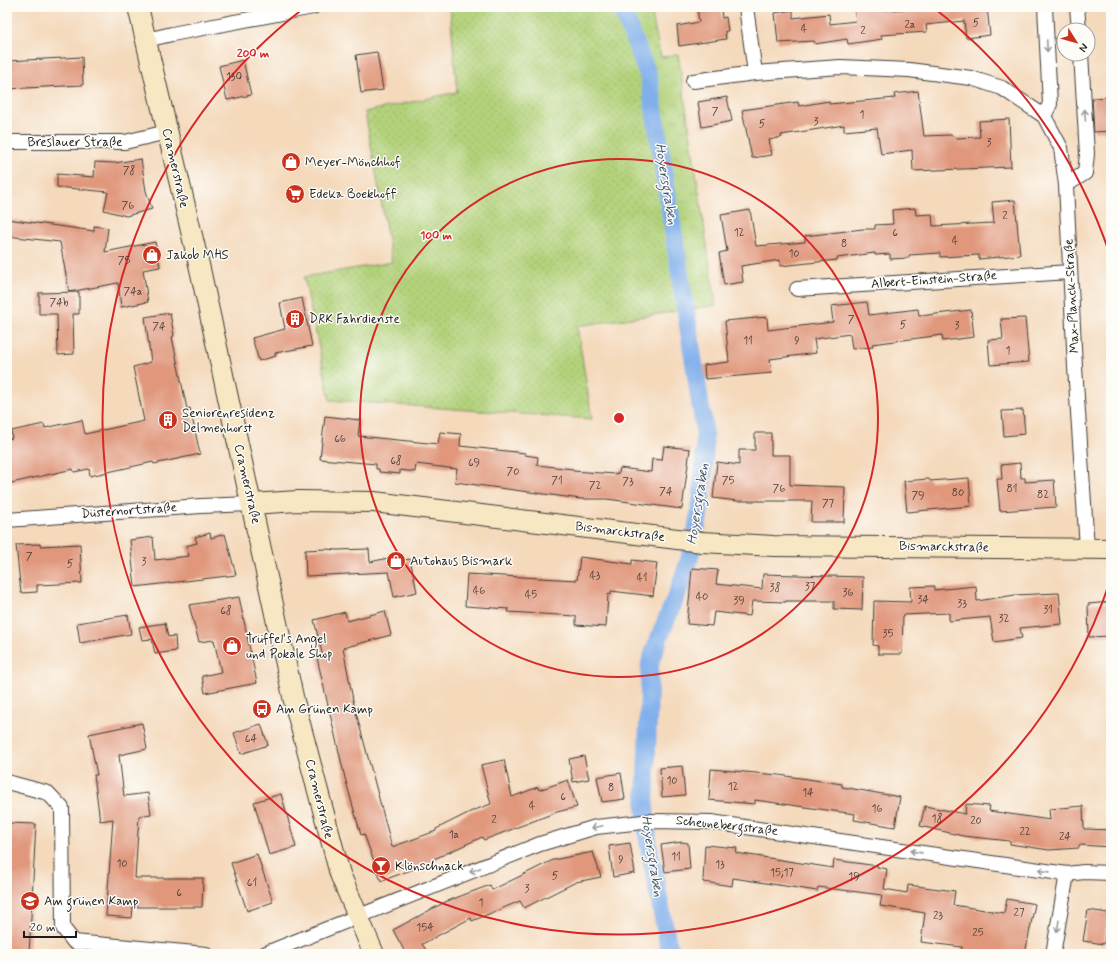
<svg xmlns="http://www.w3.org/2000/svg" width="1118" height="961" viewBox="0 0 1118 961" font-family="Mynerve,sans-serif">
	<defs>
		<pattern id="grass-dots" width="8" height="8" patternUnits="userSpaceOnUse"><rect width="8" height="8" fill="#b2d27a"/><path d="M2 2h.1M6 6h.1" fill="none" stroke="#98b469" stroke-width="1.8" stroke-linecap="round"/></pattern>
		<pattern id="park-crowns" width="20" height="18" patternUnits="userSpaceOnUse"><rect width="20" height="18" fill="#b2d27a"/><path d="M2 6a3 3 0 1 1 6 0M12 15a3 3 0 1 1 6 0" fill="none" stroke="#98b469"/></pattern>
	</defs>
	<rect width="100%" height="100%" fill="#fdfcf7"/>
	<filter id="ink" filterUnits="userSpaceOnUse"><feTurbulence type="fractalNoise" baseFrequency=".025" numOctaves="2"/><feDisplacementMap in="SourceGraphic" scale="8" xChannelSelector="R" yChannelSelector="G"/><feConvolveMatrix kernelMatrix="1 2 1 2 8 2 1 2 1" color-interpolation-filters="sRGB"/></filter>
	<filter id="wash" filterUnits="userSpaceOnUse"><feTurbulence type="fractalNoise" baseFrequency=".012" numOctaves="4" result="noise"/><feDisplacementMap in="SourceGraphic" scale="16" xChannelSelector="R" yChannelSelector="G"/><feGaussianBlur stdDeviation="0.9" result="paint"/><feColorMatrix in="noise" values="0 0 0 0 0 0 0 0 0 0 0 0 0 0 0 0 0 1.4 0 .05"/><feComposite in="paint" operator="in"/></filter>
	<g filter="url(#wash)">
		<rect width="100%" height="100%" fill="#f4d9bb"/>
		<polygon fill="url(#grass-dots)" stroke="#67774b" points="450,7 614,7 643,83 678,311 577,326 592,419 330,400 304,277 392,262 365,112 457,92"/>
		<polygon fill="url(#park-crowns)" stroke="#67774b" points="614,7 650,7 661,57 678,54 716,305 678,311 643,83"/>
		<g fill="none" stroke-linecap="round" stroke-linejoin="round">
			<path stroke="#80afeb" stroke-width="18" d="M621 7 649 77 704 427C706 472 701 517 689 560 679 595 661 628 650 663L645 807 648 842 670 954"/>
		</g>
		<g id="blocks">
			<g fill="#e0977b">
				<polygon points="697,7 721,7 722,18 726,17 728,31 725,31 726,39 679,46 677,26 699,22"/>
				<polygon points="854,7 878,7 878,11 931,7 987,7 990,35 966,38 964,21 926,25 927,32 881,35 882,39 848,44 847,39 815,44 814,41 778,43 775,13 793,10 793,18 829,14 830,24 856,21"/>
				<polygon points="377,52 383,90 361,93 356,55"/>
				<polygon points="82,57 83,85 7,89 7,61"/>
				<polygon points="243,60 251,95 227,100 219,66"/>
				<polygon points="918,91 924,136 951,135 956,138 980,137 979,121 1009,119 1011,167 913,171 912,150 881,154 877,128 844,131 844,125 781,135 782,137 769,140 772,155 752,158 742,110 798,102 799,106 829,101 829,104 895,98 894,94"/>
				<polygon points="727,97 732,121 702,127 698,102"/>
				<polygon points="1111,97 1111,131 1094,132 1092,98"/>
				<polygon points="141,159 146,191 152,209 126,216 104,210 108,192 57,187 57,174 94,177 95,162 114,163"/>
				<polygon points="1015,200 1020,255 979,259 979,255 940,257 940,253 909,255 909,258 890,259 890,254 875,255 875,253 837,258 837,260 780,266 780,260 741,266 743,282 724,285 719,253 727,251 721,215 750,210 756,246 805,242 805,236 863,229 875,229 875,225 893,224 892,210 915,208 916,215 932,214 933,226 994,223 992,202"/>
				<polygon points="7,219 94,231 94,226 108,228 105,252 155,242 160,267 143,270 148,302 121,307 118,283 69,292 60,242 7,236"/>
				<polygon points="79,292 79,314 73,314 74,354 58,355 57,314 39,314 39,293"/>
				<polygon points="302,298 312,346 275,353 276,356 259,361 252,338 285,329 280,303"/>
				<polygon points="867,302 869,315 918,309 919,316 971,310 974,337 943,341 942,335 872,344 873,347 852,349 850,334 814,339 816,353 770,359 772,373 705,379 704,365 729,362 725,321 767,317 768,330 833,322 831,306"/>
				<polygon points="170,313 174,336 172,337 187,409 190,408 200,454 154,464 153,462 90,476 89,469 74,472 73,469 7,484 7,440 12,438 11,431 44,424 45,428 82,420 85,434 144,421 133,367 151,362 145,317"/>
				<polygon points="1025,318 1029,362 990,365 988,340 1003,339 1001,319"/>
				<polygon points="1023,410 1025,434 1004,436 1002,411"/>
				<polygon points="325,416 360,420 358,436 438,444 440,432 461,434 460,446 525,453 525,455 538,457 537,465 573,469 573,471 615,474 619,473 620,468 651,472 652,459 662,460 664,446 690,449 682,509 607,499 581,499 455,482 457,469 416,464 415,472 400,470 400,474 379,472 379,469 376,469 376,464 320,459"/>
				<polygon points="755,433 771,433 771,455 790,455 790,485 845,487 844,522 811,522 812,501 737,501 713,498 717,462 739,465 739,450 755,450"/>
				<polygon points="1020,463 1021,478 1025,478 1025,482 1054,480 1056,507 1000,511 997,479 1002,479 1001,465"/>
				<polygon points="969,478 971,506 907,512 904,481 929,479 930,481"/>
				<polygon points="210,533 211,538 225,534 236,575 135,587 130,540 153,537 155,560 189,556 186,546 197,543 195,537"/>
				<polygon points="40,544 40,546 80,544 82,583 37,585 37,592 21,593 16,545"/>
				<polygon points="326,549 337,550 369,549 370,562 402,555 403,560 410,559 417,592 394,597 389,572 306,576 305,550"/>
				<polygon points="580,557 632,564 632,560 657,563 653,596 611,591 611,595 608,594 606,627 576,625 576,616 508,612 509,609 465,606 467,574 577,580"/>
				<polygon points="692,568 718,570 716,584 762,589 763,574 863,577 862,610 834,609 834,601 786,601 786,602 752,601 750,616 714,612 712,626 687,624"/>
				<polygon points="934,586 934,590 976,586 977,601 1015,595 1059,593 1062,624 1020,628 1022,638 994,642 990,617 949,621 949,613 903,615 902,654 878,654 878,646 873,645 874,601 911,602 910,587"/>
				<polygon points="239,597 257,683 205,693 202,676 221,672 214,640 199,642 189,605"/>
				<polygon points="1111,602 1111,636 1089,637 1088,604"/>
				<polygon points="385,611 391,635 343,648 354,705 392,847 436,831 436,829 472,811 491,804 481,765 504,760 512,797 538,787 539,790 568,780 577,807 557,812 484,840 482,837 432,860 433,862 381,881 364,834 361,835 345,778 317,658 323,657 314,620 345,612 347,621"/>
				<polygon points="128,615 131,634 80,643 77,623"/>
				<polygon points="165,623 168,637 175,636 176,651 155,654 152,639 142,640 139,627"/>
				<polygon points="142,723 147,749 119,755 124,796 148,793 151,814 139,816 135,878 203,878 202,907 133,907 132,918 106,916 113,819 100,821 94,775 97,775 89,734"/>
				<polygon points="261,724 268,745 241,754 234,733"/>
				<polygon points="584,756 589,779 573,782 569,759"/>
				<polygon points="682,766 685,795 662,797 660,768"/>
				<polygon points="711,769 779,775 842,784 842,787 900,797 895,827 854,820 855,814 755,800 755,804 709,800"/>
				<polygon points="621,773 625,799 602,802 597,777"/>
				<polygon points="281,794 296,847 269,855 254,802"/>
				<polygon points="966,804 990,806 989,811 1050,820 1049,809 1083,806 1084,829 1111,830 1111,847 1079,845 1079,848 1049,850 1010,844 1010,841 963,836 920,826 925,806 965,814"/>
				<polygon points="7,823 36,824 29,954 7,954"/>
				<polygon points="682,842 688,843 690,869 665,872 661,845"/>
				<polygon points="630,843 635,873 613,877 609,846"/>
				<polygon points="705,845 737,848 736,853 833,868 834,860 878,866 877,867 887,869 884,889 907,893 908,885 955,891 953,905 1004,913 1007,899 1035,904 1025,954 961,954 962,947 921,942 925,913 880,906 882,895 818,887 817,891 733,878 732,886 703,882"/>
				<polygon points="593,852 601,877 576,882 524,908 520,901 472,921 471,918 422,944 429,954 406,954 393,930 445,902 490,885 492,890 553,860"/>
				<polygon points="257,854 273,902 247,911 231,863"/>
				<polygon points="1088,910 1108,913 1104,944 1083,941"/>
			</g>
		</g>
	</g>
	<g filter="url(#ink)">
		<use href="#blocks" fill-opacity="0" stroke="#3c3834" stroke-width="1"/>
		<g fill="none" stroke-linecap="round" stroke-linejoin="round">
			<defs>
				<g id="minor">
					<polyline points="746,7 755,73"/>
					<polyline points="1077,7 1079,30"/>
					<polyline points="146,40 172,34 313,7"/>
					<polyline points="693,81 755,73 840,67 909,70 971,78 1002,88 1044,116 1061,148 1066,185 1075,367 1087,548"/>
					<polyline points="1044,116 1050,104 1045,7"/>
					<polyline points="7,142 125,142 167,132"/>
					<polyline points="1066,185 1085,173 1087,154 1081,54"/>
					<polyline points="797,289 1070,272"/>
					<polyline points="7,520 201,506 251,504"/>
					<polyline points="7,782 48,793 62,808 63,928 74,942 206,954"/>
					<polyline points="264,954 540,844 596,827 652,821 711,822 1067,874 1084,872 1111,873"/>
					<polyline points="1053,954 1067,874"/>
				</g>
				<g id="secondary">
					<polyline points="138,7 200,269 294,701 340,874 374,954"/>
					<polyline points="251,504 298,501 374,502 702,542 773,546 1111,549"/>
				</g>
			</defs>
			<use href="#minor" stroke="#3c3834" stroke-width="16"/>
			<use href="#secondary" stroke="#3c3834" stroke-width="22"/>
			<use href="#minor" stroke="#fff" stroke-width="14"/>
			<use href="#secondary" stroke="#f7e8c3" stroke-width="20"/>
		</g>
		<defs><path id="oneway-shaft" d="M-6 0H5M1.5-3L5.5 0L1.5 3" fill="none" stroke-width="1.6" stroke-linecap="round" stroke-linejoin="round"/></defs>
		<g stroke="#999">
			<use href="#oneway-shaft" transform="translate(1047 46) rotate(87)"/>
			<use href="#oneway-shaft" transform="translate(1085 115) rotate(-94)"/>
			<use href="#oneway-shaft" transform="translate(597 827) rotate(168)"/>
			<use href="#oneway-shaft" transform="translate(916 852) rotate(-172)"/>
			<use href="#oneway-shaft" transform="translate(475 870) rotate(158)"/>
			<use href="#oneway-shaft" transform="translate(1044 871) rotate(-172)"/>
			<use href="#oneway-shaft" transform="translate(1058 926) rotate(100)"/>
		</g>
	</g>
	<g fill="none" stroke="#d62828" stroke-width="2">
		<circle cx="619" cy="418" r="259"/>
		<path d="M1111 578A517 517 0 1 1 304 8M934 8A517 517 0 0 1 1111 258"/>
	</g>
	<defs>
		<symbol id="shop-disc" viewBox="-11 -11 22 22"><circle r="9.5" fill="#c8321e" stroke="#fdfcf7"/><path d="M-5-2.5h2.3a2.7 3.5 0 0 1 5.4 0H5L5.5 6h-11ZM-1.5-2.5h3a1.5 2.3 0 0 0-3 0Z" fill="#fff"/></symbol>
		<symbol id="supermarket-disc" viewBox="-11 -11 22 22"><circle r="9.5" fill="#c8321e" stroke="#fdfcf7"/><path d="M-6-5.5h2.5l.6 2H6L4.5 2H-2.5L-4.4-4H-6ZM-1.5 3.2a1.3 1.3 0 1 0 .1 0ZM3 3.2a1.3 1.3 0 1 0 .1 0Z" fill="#fff"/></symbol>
		<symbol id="building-disc" viewBox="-11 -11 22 22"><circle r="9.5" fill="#c8321e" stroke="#fdfcf7"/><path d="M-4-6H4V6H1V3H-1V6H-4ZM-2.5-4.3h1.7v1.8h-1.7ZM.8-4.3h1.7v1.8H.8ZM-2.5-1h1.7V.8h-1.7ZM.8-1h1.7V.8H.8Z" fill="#fff"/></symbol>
		<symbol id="bus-disc" viewBox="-11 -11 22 22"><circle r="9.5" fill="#c8321e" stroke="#fdfcf7"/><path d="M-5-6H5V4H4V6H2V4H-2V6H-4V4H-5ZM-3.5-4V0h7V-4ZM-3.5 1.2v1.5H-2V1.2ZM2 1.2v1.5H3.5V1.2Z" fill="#fff"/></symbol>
		<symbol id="bar-disc" viewBox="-11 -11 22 22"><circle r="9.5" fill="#c8321e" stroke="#fdfcf7"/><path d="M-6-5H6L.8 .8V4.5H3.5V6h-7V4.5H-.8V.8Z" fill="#fff"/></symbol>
		<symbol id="school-disc" viewBox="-11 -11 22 22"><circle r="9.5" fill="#c8321e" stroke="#fdfcf7"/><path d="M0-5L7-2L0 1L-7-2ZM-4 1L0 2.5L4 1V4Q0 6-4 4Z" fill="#fff"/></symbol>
	</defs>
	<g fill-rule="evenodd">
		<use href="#shop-disc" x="280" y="151" width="22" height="22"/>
		<use href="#supermarket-disc" x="284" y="183" width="22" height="22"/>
		<use href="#shop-disc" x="141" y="244" width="22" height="22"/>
		<use href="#building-disc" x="284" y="308" width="22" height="22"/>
		<use href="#building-disc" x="157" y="409" width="22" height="22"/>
		<use href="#shop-disc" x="385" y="550" width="22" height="22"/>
		<use href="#shop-disc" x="221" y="635" width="22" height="22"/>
		<use href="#bus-disc" x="251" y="698" width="22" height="22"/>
		<use href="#bar-disc" x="370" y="855" width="22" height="22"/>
		<use href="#school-disc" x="19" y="890" width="22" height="22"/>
	</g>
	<g text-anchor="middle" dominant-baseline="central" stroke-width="3" stroke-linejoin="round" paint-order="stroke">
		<g font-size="11" fill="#4d3b34">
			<text x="976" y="23">5</text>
			<text x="910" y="25">2a</text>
			<text x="804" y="29">4</text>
			<text x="863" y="31">2</text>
			<text x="234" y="77">130</text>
			<text x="715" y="112">7</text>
			<text x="862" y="115">1</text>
			<text x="816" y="122">3</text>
			<text x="762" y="124">5</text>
			<text x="989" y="143">3</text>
			<text x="129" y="171">78</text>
			<text x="128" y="206">76</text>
			<text x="1005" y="216">2</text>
			<text x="739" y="233">12</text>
			<text x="895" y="233">6</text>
			<text x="955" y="241">4</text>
			<text x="844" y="244">8</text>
			<text x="794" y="254">10</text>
			<text x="124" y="261">75</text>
			<text x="133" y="292">74a</text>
			<text x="59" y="303">74b</text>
			<text x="851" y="320">7</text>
			<text x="903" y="325">5</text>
			<text x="957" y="326">3</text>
			<text x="159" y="327">74</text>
			<text x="748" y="341">11</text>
			<text x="797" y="341">9</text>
			<text x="1008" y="351">1</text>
			<text x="340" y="439">66</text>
			<text x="396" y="461">68</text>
			<text x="474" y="463">69</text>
			<text x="513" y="472">70</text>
			<text x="557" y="481">71</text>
			<text x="728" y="481">75</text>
			<text x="628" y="482">73</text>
			<text x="595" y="486">72</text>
			<text x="779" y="489">76</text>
			<text x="1012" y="489">81</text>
			<text x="666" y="492">74</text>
			<text x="958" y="493">80</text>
			<text x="1043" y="495">82</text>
			<text x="918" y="496">79</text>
			<text x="828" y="504">77</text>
			<text x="29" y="557">7</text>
			<text x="144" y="562">3</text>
			<text x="70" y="564">5</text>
			<text x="595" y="576">43</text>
			<text x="642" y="578">41</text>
			<text x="810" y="587">37</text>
			<text x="775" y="588">38</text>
			<text x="479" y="591">46</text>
			<text x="848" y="593">36</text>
			<text x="531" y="595">45</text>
			<text x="702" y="597">40</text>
			<text x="923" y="600">34</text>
			<text x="739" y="601">39</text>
			<text x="962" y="604">33</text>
			<text x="1048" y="610">31</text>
			<text x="226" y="611">68</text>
			<text x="1004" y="619">32</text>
			<text x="888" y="634">35</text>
			<text x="251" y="739">64</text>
			<text x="672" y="781">10</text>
			<text x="733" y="787">12</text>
			<text x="611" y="788">8</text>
			<text x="808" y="793">14</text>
			<text x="563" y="797">6</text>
			<text x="532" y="806">4</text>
			<text x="877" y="809">16</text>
			<text x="937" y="819">18</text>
			<text x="494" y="820">2</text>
			<text x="976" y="821">20</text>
			<text x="1025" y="832">22</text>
			<text x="454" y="835">1a</text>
			<text x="1065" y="837">24</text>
			<text x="676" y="857">11</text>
			<text x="621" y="860">9</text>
			<text x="122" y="864">10</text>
			<text x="720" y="865">13</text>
			<text x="782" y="873">15;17</text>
			<text x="555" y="876">5</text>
			<text x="854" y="877">19</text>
			<text x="252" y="883">61</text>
			<text x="527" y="889">3</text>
			<text x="179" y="893">6</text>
			<text x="481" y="903">1</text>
			<text x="1019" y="913">27</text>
			<text x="938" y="916">23</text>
			<text x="425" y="928">154</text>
			<text x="978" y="933">25</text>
		</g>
		<g font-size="13" fill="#1c1c1c" stroke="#fdfcf7">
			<text x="75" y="142">Breslauer Straße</text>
			<text transform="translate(175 168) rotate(77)">Cramerstraße</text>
			<text transform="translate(934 280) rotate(-4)">Albert-Einstein-Straße</text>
			<text transform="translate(1072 296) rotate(-93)">Max-Planck-Straße</text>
			<text transform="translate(247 484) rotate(77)">Cramerstraße</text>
			<text transform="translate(129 511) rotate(-4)">Düsternortstraße</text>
			<text transform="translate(620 532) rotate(7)">Bismarckstraße</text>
			<text transform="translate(944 547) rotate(1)">Bismarckstraße</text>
			<text transform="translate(319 799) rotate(76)">Cramerstraße</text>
			<text transform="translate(727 826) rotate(6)">Scheunebergstraße</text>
		</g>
		<g font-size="13" fill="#1c1c1c" stroke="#fdfcf7" text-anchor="start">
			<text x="305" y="162">Meyer-Mönchhof</text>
			<text x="309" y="194">Edeka Boekhoff</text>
			<text x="166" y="255">Jakob MHS</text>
			<text x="309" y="319">DRK Fahrdienste</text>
			<text x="182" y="413">Seniorenresidenz<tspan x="182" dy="15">Delmenhorst</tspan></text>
			<text x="410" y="561">Autohaus Bismark</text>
			<text x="246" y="639">Trüffel's Angel<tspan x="246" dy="15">und Pokale Shop</tspan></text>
			<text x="276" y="709">Am Grünen Kamp</text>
			<text x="395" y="866">Klönschnack</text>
			<text x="44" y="901">Am grünen Kamp</text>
		</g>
		<g font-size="14" font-style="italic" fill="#44576f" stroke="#fdfcf7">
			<text transform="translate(666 184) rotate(81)">Hoyersgraben</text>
			<text transform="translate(698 504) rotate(-81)">Hoyersgraben</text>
			<text transform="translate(652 856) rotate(81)">Hoyersgraben</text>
		</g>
	</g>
	<circle cx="619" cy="418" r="6" fill="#d62828" stroke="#fdfcf7" stroke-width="2"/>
	<g font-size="12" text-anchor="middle" font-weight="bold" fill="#d62828" stroke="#fdfcf7" stroke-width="3" stroke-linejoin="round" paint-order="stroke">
		<text x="253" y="57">200 m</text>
		<text x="436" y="239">100 m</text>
	</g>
	<rect width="1118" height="961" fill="none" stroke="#fdfcf7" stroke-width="24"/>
	<g transform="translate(1076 42) rotate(127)"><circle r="19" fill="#fdfcf7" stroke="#a3a29f"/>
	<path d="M0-3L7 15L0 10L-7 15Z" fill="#c8321e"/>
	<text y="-6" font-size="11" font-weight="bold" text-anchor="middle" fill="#1c1c1c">N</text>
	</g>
	<path d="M24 931v6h52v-6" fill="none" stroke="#1c1c1c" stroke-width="2"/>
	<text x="30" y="931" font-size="12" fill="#1c1c1c" stroke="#fdfcf7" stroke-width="3" paint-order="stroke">20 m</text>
</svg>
